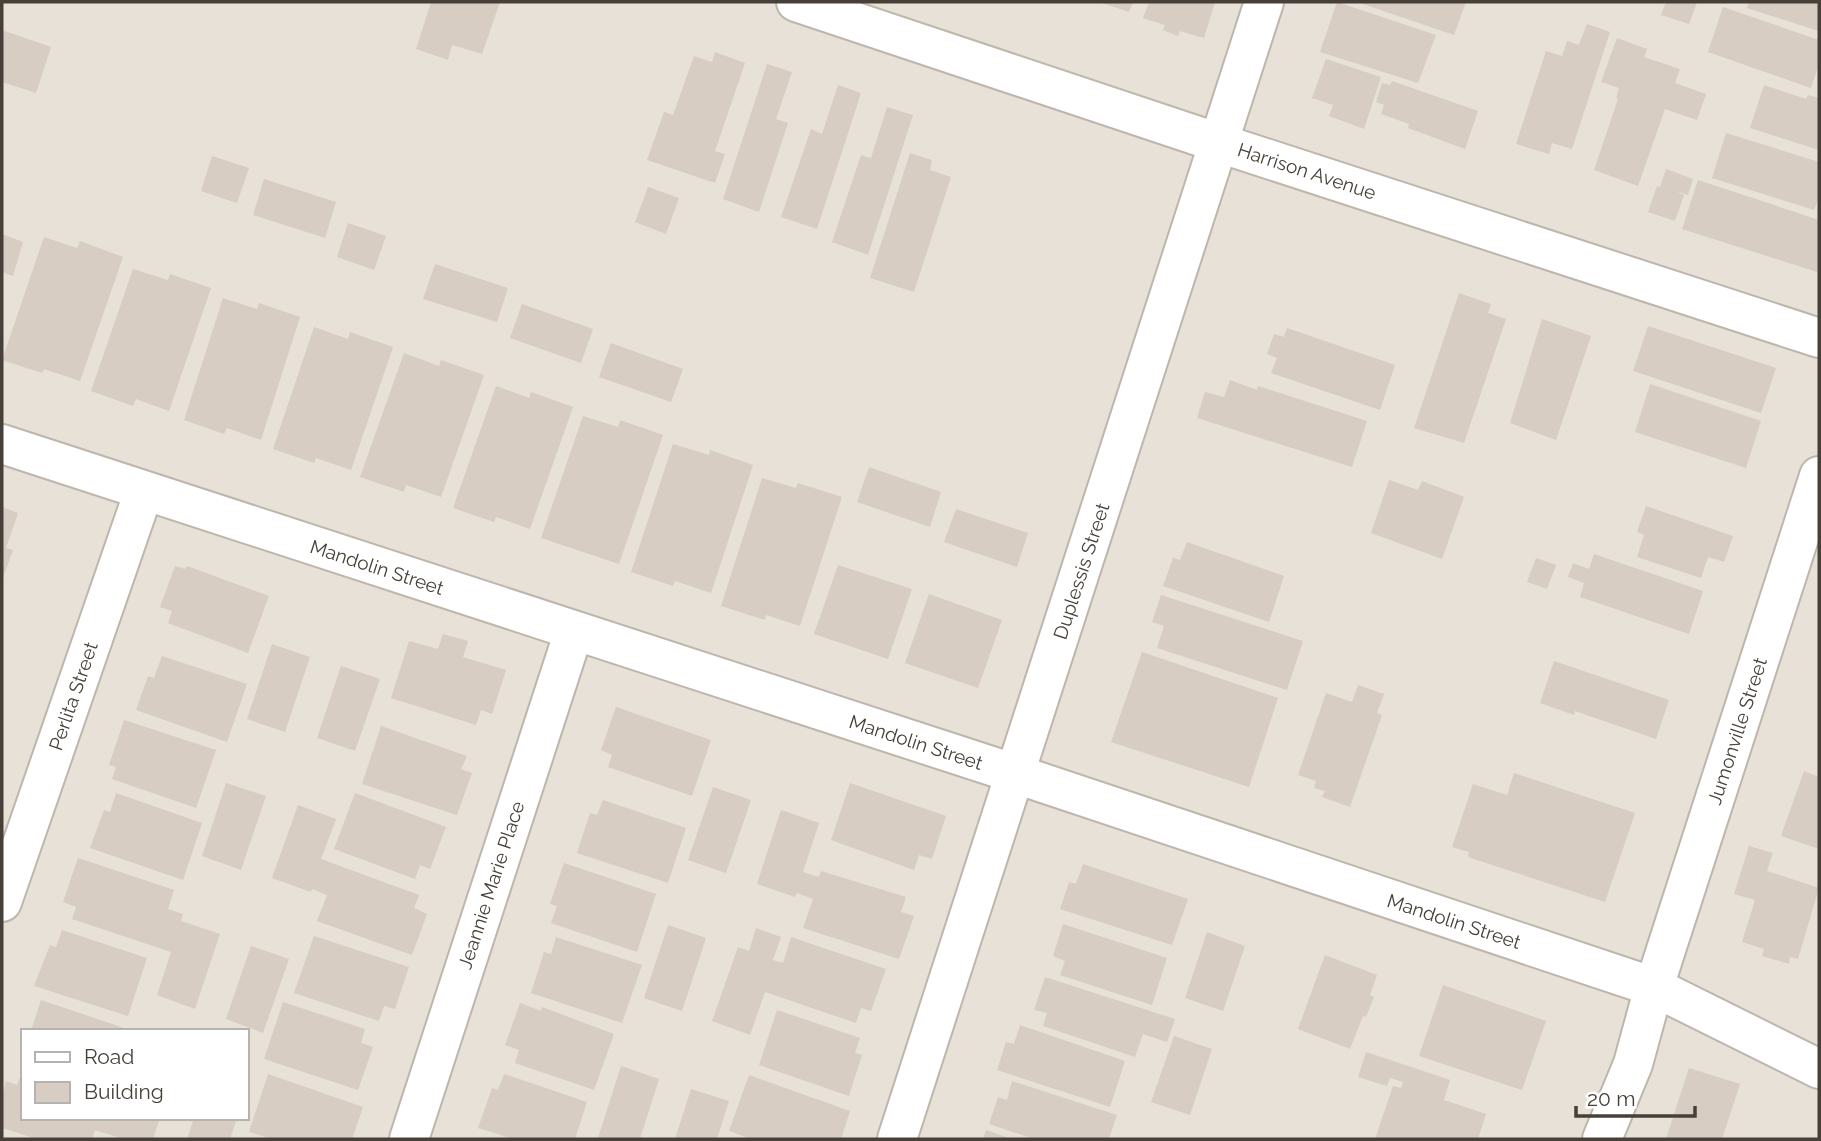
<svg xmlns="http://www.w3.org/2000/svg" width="1821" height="1141" viewBox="0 0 1821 1141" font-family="Raleway,sans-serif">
	<rect width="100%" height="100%" fill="#f3efe9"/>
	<path fill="#e7e1d7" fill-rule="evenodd" d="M2 2H1819V1139H2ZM23 1031H247V1118H23Z"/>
	<g fill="#d7cdc2">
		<polygon points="431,2 500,2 482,54 452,45 448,60 416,49"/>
		<polygon points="1099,2 1133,2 1129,12"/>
		<polygon points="1149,2 1215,2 1204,38 1180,31 1178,36 1163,30 1165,25 1143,18"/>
		<polygon points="1337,2 1436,35 1418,83 1320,52"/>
		<polygon points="1357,2 1466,2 1454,35"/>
		<polygon points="1666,2 1697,2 1689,24 1661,15"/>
		<polygon points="1749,2 1819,2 1819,31 1747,8"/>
		<polygon points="1723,7 1819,40 1819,64 1811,88 1708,52"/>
		<polygon points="1587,24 1610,32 1572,149 1552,143 1549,154 1516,144 1546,51 1562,56 1567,41 1579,45"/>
		<polygon points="2,30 51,47 36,93 2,82"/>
		<polygon points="1617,38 1647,49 1644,57 1680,69 1675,83 1706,94 1697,120 1665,109 1638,186 1594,170 1618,99 1616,98 1619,88 1601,82"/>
		<polygon points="715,52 745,63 715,151 725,154 715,183 647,160 664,112 673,115 694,56 712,62"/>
		<polygon points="1326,59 1381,77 1364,129 1329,116 1333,105 1312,98"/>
		<polygon points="767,64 792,72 776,119 788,123 759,212 723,199"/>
		<polygon points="1392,81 1478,111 1465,149 1408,128 1409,124 1381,114 1384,105 1376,102 1382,83 1390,85"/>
		<polygon points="838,85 861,93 817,229 781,217 811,129 822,134"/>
		<polygon points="1764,85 1806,99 1808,95 1819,98 1819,150 1750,128"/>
		<polygon points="887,107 913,115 868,255 832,242 861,155 871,158"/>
		<polygon points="1726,133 1819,162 1819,197 1814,210 1712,178"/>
		<polygon points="910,153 932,160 930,170 951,177 914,292 870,278"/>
		<polygon points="212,156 249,168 237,203 201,191"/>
		<polygon points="1666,169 1693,179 1688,195 1676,191 1684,195 1675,221 1648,212 1657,186 1660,187"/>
		<polygon points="264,179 336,202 325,238 253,215"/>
		<polygon points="1698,180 1819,220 1819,266 1817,272 1682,229"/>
		<polygon points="648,187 679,198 666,234 635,222"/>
		<polygon points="348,223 386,236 374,270 337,257"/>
		<polygon points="2,234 23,242 13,276 2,272"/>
		<polygon points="44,237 77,248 80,241 123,257 80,381 44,369 42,373 2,360"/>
		<polygon points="435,264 508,288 497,322 423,299"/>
		<polygon points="133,269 168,280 170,274 211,288 169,411 136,399 133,406 91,391"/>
		<polygon points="1459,293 1491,304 1488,313 1506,319 1464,443 1414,428"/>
		<polygon points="223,298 257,309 259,303 300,317 261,440 227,428 224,434 184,420"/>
		<polygon points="522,304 593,329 581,363 510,338"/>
		<polygon points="1542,319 1591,336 1556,440 1510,423"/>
		<polygon points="1648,326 1776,368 1761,413 1633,371"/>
		<polygon points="314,327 348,339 350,332 393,347 351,470 316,458 314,463 273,449"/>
		<polygon points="1287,328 1395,365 1380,410 1271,373 1277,358 1267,354 1274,334 1284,337"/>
		<polygon points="611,343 683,369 671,402 599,377"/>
		<polygon points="404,353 439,366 441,360 484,375 441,497 406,485 404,492 360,477"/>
		<polygon points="1230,380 1257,390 1258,386 1367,421 1352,467 1197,418 1205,392 1224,397"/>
		<polygon points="1650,384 1761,421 1746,468 1635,432"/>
		<polygon points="496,386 529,398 531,392 573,407 530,529 496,517 494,522 453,508"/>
		<polygon points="583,416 618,427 620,420 663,435 619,564 541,538"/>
		<polygon points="673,444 709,455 710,450 753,465 711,593 675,581 673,586 631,572"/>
		<polygon points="869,467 941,492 930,527 857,502"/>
		<polygon points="762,478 796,488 798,483 842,497 800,626 766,615 765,620 721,606"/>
		<polygon points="1389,480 1418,490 1422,481 1464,497 1442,559 1371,533"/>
		<polygon points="1646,506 1733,536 1724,562 1708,557 1701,578 1637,557 1644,535 1637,532"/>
		<polygon points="2,507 18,513 6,548 13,550 2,580"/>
		<polygon points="956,509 1028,533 1017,567 944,542"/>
		<polygon points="1187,542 1284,576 1269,622 1163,586 1173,558 1180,560"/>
		<polygon points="1594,554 1703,591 1689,634 1580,597 1584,583 1568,577 1573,563 1589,569"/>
		<polygon points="1536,558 1556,565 1547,589 1527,582"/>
		<polygon points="838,565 912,589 888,659 814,634"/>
		<polygon points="175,566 185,569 187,566 269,596 248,653 168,623 172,611 160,607"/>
		<polygon points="929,594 1002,620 978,688 905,663"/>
		<polygon points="1161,595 1303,641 1287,690 1157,648 1164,626 1152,622"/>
		<polygon points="443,634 468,641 463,657 506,670 492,714 481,710 476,725 391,698 409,641 438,649"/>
		<polygon points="272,644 310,657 285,732 247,719"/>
		<polygon points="1142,652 1278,698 1249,787 1111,742"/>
		<polygon points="162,656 247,684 227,742 136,710 148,676 154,678"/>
		<polygon points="1554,661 1669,700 1656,739 1575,711 1574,715 1540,703"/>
		<polygon points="341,666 380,679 355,751 317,738"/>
		<polygon points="1358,685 1384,694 1377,713 1382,715 1350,807 1322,797 1325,791 1314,788 1316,781 1298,775 1326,693 1352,702"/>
		<polygon points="616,707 711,740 692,796 608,767 612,755 601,750"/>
		<polygon points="124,720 216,750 196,808 112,779 116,767 109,765"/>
		<polygon points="381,726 467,756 461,769 472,773 457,815 362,784"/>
		<polygon points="1804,771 1819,777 1819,849 1781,836"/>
		<polygon points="1514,773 1635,813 1605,902 1468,857 1469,852 1452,847 1473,784 1507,795"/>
		<polygon points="226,783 266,796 241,870 202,856"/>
		<polygon points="850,783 946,816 932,859 919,855 914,870 831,840"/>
		<polygon points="713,787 751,800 726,873 688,860"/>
		<polygon points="116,793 202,823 183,880 90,848 104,810 110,812"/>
		<polygon points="355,793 446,827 430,869 420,865 415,879 334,849"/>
		<polygon points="603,800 686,828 668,883 577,853 590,813 597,815"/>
		<polygon points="298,805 336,819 321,859 419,895 414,908 427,914 412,955 317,921 327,895 312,889 311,892 272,878"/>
		<polygon points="781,810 819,823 803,872 819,877 821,871 906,897 901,912 914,916 899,959 803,928 813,899 797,893 795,897 757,884"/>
		<polygon points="1749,846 1773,853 1767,871 1819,888 1798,959 1790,957 1789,964 1762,956 1764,949 1742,942 1755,900 1734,894"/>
		<polygon points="78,858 174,890 168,909 183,914 181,921 220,934 195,1009 157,995 171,952 72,919 76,907 63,902"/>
		<polygon points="564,863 656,894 637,952 551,923 557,906 550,904"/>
		<polygon points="1083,864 1188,899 1172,945 1060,909 1069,882 1076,884"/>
		<polygon points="1063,924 1167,958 1152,1005 1060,975 1065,961 1053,956"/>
		<polygon points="668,925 706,938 682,1011 644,998"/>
		<polygon points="756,928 781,937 773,960 783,963 791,937 886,969 871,1011 861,1008 856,1023 765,992 750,1035 712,1021 738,947 749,951"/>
		<polygon points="62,930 147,958 128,1016 34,986 50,945 56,947"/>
		<polygon points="1207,932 1245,946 1223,1011 1185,998"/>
		<polygon points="314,936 409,967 395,1009 384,1006 379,1021 294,993"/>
		<polygon points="556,937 642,965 622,1023 531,993 544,952 551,954"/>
		<polygon points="251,946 289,959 263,1033 226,1019"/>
		<polygon points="1325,955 1377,975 1370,995 1374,997 1366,1017 1363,1016 1350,1049 1298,1029"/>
		<polygon points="1045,977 1175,1019 1167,1042 1143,1034 1135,1057 1043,1026 1047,1013 1034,1010"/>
		<polygon points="1443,985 1546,1021 1522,1090 1419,1056"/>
		<polygon points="41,1000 130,1030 130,1031 31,1031"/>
		<polygon points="283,1002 365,1029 361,1043 373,1047 358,1090 264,1059"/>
		<polygon points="520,1003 541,1011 542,1007 614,1034 594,1090 515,1063 519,1050 505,1045"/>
		<polygon points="777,1010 860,1038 855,1053 862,1055 849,1096 759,1065"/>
		<polygon points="1020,1025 1125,1061 1110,1107 997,1070 1006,1042 1014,1044"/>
		<polygon points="1174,1036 1212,1049 1190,1115 1151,1102"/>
		<polygon points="1366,1052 1450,1080 1444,1100 1486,1114 1478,1139 1375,1139 1393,1086 1401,1088 1403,1082 1390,1078 1387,1086 1358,1077"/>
		<polygon points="621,1066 659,1079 640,1139 598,1138"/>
		<polygon points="1689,1068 1740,1084 1722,1139 1666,1139"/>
		<polygon points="23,1069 23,1118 160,1118 153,1139 123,1139 95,1130 92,1139 37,1139 2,1128 2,1096 6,1081 17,1085"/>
		<polygon points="268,1074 363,1107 352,1139 272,1139 249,1132"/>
		<polygon points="504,1074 587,1102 575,1139 513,1139 478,1128 492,1088 498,1090"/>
		<polygon points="749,1075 850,1111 841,1139 751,1139 729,1131"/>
		<polygon points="1012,1081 1117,1115 1109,1139 1034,1139 989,1124 998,1097 1007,1100"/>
		<polygon points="691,1089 729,1101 717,1139 675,1139"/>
		<polygon points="194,1118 237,1118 230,1139 187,1139"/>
		<polygon points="986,1130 1012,1139 983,1139"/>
	</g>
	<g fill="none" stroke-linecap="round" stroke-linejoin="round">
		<defs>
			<g id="minor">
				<polyline points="796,2 1219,143 1819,338"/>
				<polyline points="2,444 1016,774 1654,987 1819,1069"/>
				<polyline points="2,902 144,491"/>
				<polyline points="409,1139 574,631"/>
				<polyline points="897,1139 1264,2"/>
				<polyline points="1602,1139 1633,1064 1654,987 1819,476"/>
			</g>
		</defs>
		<use href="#minor" stroke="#beb6ac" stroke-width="42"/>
		<use href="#minor" stroke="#fff" stroke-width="38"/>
	</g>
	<g text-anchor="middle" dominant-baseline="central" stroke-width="5" stroke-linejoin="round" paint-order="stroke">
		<g font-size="19" fill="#464038" stroke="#fff">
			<text transform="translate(1307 171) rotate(18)">Harrison Avenue</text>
			<text transform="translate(377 567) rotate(18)">Mandolin Street</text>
			<text transform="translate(1081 571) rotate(-72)">Duplessis Street</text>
			<text transform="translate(73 696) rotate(-71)">Perlita Street</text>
			<text transform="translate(1737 731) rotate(-72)">Jumonville Street</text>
			<text transform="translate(916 742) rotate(18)">Mandolin Street</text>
			<text transform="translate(491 885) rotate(-72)">Jeannie Marie Place</text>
			<text transform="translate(1454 921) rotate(18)">Mandolin Street</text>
		</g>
	</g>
	<rect width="1821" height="1141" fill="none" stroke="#464038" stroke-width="7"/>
	<rect x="21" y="1029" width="228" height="91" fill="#ffffff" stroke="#b5b3af" stroke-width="2"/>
	<rect x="35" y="1052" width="35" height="10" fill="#ffffff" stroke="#b5b3af" stroke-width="2"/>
	<text x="84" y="1064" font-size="21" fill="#464038">Road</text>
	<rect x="35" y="1082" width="35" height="21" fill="#d7cdc2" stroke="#b5b3af" stroke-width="2"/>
	<text x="84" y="1099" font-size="21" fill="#464038">Building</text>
	<path d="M1576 1106v10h119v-10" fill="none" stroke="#464038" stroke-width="3.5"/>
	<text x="1587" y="1106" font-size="21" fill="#464038" stroke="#ffffff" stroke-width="5" paint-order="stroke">20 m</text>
</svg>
